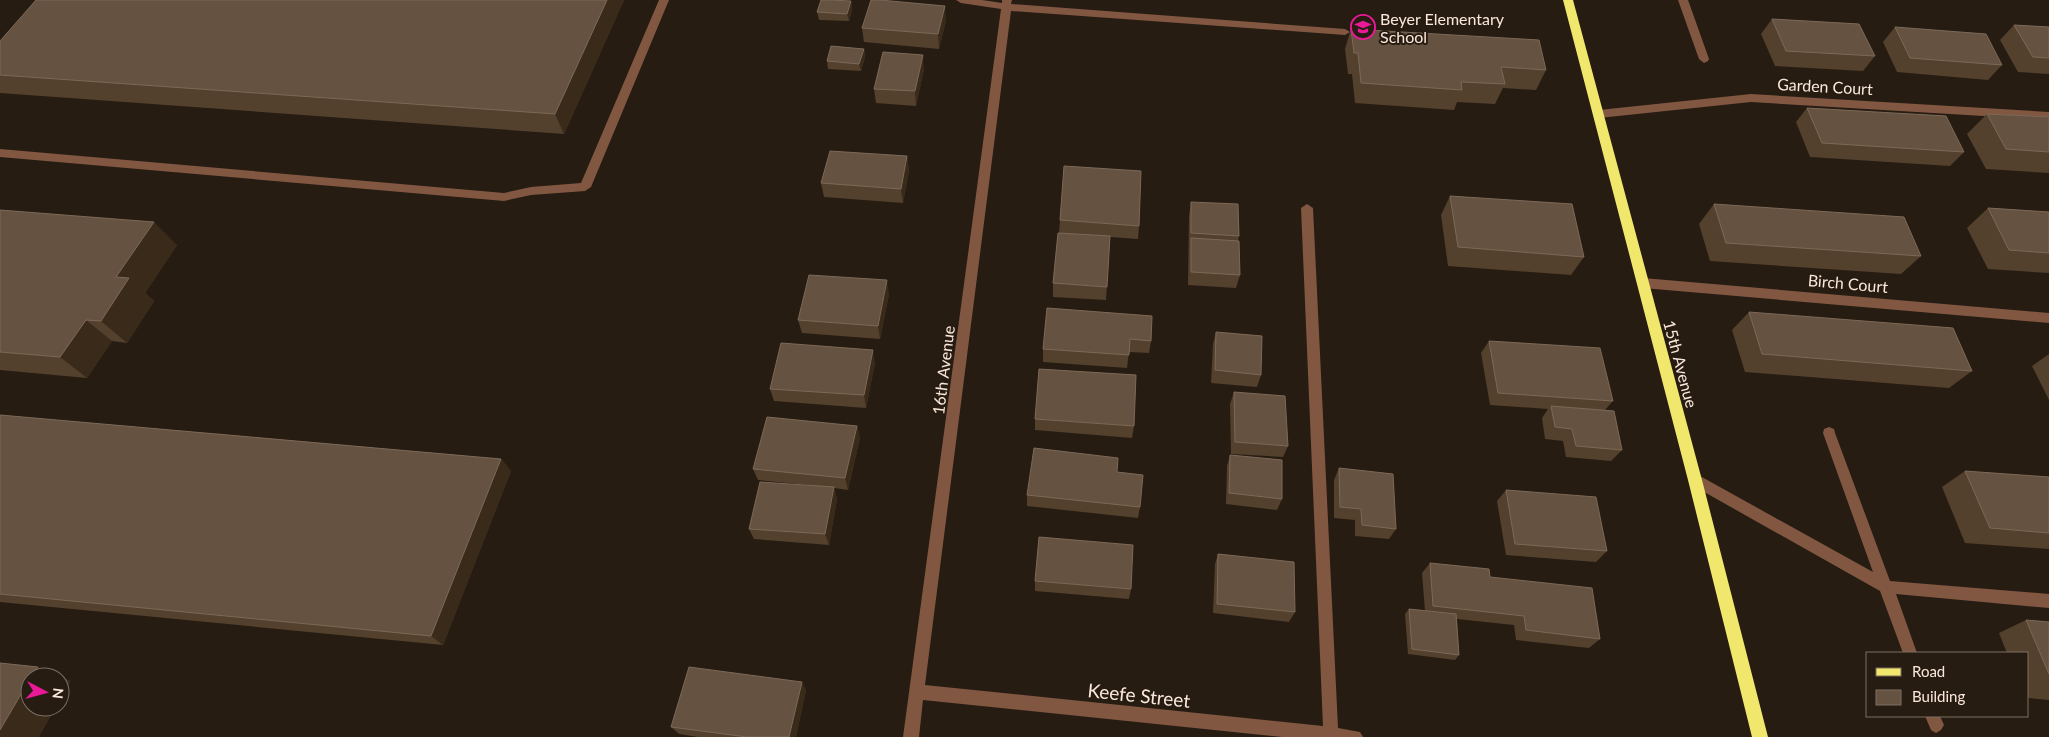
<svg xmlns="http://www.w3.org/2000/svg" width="2049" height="737" viewBox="0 0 2049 737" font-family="Lato,sans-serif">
	<rect width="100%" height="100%" fill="#261c12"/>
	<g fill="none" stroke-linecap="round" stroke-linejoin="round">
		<g fill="#815742" fill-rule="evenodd">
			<polygon points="659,0 669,0 591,187 585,191 531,195 504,201 0,157 0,149 504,193 531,187 581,183"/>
			<polygon points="956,0 982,0 1002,3 1002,0 1012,0 1011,4 1345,29 1350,32 1345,35 1011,11 925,685 1323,726 1301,208 1307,204 1313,208 1338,728 1360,732 1363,737 1282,737 923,700 919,737 903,737 1001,9 961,3"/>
			<polygon points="1678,0 1688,0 1709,59 1708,61 1704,63 1699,59"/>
			<polygon points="1751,94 2049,112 2049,120 1751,102 1599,118 1594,114 1599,110"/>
			<polygon points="1643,278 2049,313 2049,323 1643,288 1639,286 1637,283 1639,280"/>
			<polygon points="1829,427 1834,429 1835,433 1890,581 2049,594 2049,608 1896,594 1917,653 1903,653 1880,591 1690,484 1688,480 1690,476 1695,474 1700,476 1873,572 1823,433 1824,429"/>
			<polygon points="1925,716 1940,716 1944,725 1941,730 1936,733 1931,730"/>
		</g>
		<polygon fill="#f1e76c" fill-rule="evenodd" points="1563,0 1573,0 1702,480 1768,737 1752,737 1688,480"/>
	</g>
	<g fill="#53402d">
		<polygon points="624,0 564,134 0,93 0,41"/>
		<polygon points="851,1 852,9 849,21 819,20 817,12"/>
		<polygon points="1772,19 1875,56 1863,71 1775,66 1761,34"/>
		<polygon points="946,20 939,49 864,42 862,28"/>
		<polygon points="2014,25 2049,27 2049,74 2018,72 2000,40"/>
		<polygon points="1895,27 2002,65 1988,80 1897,72 1883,42"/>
		<polygon points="1351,29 1546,70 1536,90 1503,88 1495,104 1457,102 1454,110 1355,103 1352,74 1348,74 1345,49"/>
		<polygon points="864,49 865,57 861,71 828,69 827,61"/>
		<polygon points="924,69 916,106 876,103 874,89"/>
		<polygon points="1807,108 1964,152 1950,166 1810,157 1796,122"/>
		<polygon points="1987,114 2049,117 2049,173 1986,169 1967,134"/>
		<polygon points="907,156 909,171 903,203 824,197 821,183"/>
		<polygon points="1450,196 1584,257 1571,275 1448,266 1441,215"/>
		<polygon points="1191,202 1239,236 1238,241 1240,275 1236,288 1188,285 1189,216"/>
		<polygon points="1714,204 1921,256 1901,274 1710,261 1699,224"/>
		<polygon points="1988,208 2049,212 2049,273 1988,269 1967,228"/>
		<polygon points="0,210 177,245 145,293 154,301 127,343 112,341 87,378 0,370"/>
		<polygon points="1060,220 1139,226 1138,239 1110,237 1106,300 1053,297 1053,283 1059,233"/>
		<polygon points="889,294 880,339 802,333 798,320"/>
		<polygon points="1047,308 1151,341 1149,353 1129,352 1127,368 1043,362 1043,349"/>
		<polygon points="1749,312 1972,371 1949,388 1745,372 1732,330"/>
		<polygon points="1216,332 1261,375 1257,387 1211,383 1213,344"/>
		<polygon points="1489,341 1613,401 1605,410 1622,450 1611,461 1566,457 1563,441 1545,439 1542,418 1548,409 1490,405 1481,353"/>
		<polygon points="2049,354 2049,400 2032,366"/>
		<polygon points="875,363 866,408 774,401 770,389"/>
		<polygon points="1234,392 1288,446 1283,457 1231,454 1230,404"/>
		<polygon points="0,415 501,459 511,471 443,645 0,602"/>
		<polygon points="1035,419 1134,426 1132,438 1035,430"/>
		<polygon points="857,426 860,438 848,490 834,488 837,499 829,545 754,539 749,529 818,486 758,480 753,469"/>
		<polygon points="1230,455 1282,499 1277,510 1226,504 1227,466"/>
		<polygon points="1339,468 1396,529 1389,539 1355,536 1355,520 1334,518 1334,480"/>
		<polygon points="1965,471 2049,477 2049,549 1965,543 1942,487"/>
		<polygon points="1117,472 1140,507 1138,518 1027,506 1027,495"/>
		<polygon points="1506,490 1607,551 1596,562 1506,555 1497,501"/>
		<polygon points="1218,554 1295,612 1289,622 1213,613 1215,564"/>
		<polygon points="1430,563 1490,577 1600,639 1589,648 1516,640 1514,625 1457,619 1459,655 1455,660 1408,654 1405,614 1409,609 1425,611 1422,573"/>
		<polygon points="1035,581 1131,589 1129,599 1035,591"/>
		<polygon points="2026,620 2049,622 2049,700 2028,698 2028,653 2007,653 1999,633"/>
		<polygon points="806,690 796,737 698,737 679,734 671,727"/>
	</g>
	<g fill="#392a1a">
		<polygon points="607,0 624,0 564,134 555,114"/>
		<polygon points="851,1 852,9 849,21 847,14"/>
		<polygon points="945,6 946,20 939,49 938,34"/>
		<polygon points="864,49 865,57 861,71 859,64"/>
		<polygon points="923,55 924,69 916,106 915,91"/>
		<polygon points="907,156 909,171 903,203 901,189"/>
		<polygon points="154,222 177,245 145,293 154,301 127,343 101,321 116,277"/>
		<polygon points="887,280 889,294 880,339 878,326"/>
		<polygon points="86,320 112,341 87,378 60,357"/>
		<polygon points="873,350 875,363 866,408 864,395"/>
		<polygon points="857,426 860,438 848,490 845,478"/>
		<polygon points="501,459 511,471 443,645 431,636"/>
		<polygon points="834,487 837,499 829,545 825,534"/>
		<polygon points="38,667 71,681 60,699 60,677 31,677"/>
		<polygon points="30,679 30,707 56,707 39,737 0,737 0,730"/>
		<polygon points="802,682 806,690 796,737 789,737"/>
	</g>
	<g fill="#655240" stroke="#7d6958">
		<polygon points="36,0 607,0 555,114 0,75 0,41"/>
		<polygon points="821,0 831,0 851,1 847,14 817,12"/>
		<polygon points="871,0 880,0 945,6 938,34 862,28"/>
		<polygon points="1772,19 1859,24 1875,56 1786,51"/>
		<polygon points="2014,25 2049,27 2049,58 2033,57"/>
		<polygon points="1895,27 1986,34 2002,65 1910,58"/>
		<polygon points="1351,29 1539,40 1546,70 1501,67 1505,84 1461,82 1462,90 1361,83 1358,53 1354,53"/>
		<polygon points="831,46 864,49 859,64 827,61"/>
		<polygon points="883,52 923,55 915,91 874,89"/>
		<polygon points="1807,108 1946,116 1964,152 1822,143"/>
		<polygon points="1987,114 2049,117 2049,152 2006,149"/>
		<polygon points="830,151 907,156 901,189 821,183"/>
		<polygon points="1064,166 1141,171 1139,226 1060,220"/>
		<polygon points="1450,196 1572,204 1584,257 1458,247"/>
		<polygon points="1191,202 1238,204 1239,236 1191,233"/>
		<polygon points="1714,204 1904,217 1921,256 1726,243"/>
		<polygon points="1988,208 2049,212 2049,253 2009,250"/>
		<polygon points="0,210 154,222 116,277 129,278 101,321 86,320 60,357 0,352"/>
		<polygon points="1058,233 1110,236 1107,287 1053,283"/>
		<polygon points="1191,238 1239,241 1240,275 1191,272"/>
		<polygon points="809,275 887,280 878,326 798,320"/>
		<polygon points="1047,308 1152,316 1151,341 1130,339 1129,355 1043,349"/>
		<polygon points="1749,312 1953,328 1972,371 1762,354"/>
		<polygon points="1216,332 1262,336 1261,375 1215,370"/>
		<polygon points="1489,341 1600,348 1613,401 1498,393"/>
		<polygon points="781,343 873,350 864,395 770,389"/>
		<polygon points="1039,369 1136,375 1134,426 1035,419"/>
		<polygon points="1234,392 1285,396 1288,446 1235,442"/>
		<polygon points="1551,406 1614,411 1622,450 1576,446 1572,429 1555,427"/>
		<polygon points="0,415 501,459 431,636 0,594"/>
		<polygon points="767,417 857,426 845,478 753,469"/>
		<polygon points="1034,448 1118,458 1117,472 1143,475 1140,507 1027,495"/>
		<polygon points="1230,455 1282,460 1282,499 1229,493"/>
		<polygon points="1339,468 1393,474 1396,529 1362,525 1361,509 1340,507"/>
		<polygon points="1965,471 2049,477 2049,533 1990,528"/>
		<polygon points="760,482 834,487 825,534 749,529"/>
		<polygon points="1506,490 1596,497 1607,551 1515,544"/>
		<polygon points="1039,537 1133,545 1131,589 1035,581"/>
		<polygon points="1218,554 1294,562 1295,612 1217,604"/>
		<polygon points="1430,563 1489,569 1490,577 1592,588 1600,639 1526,630 1524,616 1433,606"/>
		<polygon points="1409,609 1456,614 1459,655 1412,649"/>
		<polygon points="2026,620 2049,622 2049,674"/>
		<polygon points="0,663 38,667 31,677 30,677 30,679 0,730"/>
		<polygon points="689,667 802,682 789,737 747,737 671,727"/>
	</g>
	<defs>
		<symbol id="school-ring" viewBox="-11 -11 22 22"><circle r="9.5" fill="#261c12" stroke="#ea1997" stroke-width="1.5"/><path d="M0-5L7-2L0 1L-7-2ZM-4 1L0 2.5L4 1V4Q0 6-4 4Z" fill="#ea1997"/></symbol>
	</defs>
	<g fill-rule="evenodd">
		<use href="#school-ring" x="1349" y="13" width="28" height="28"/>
	</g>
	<g text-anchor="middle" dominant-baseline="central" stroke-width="4" stroke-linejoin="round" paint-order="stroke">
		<g font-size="16" fill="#fce8db" stroke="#261c12" text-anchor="start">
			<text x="1380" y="18">Beyer Elementary<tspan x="1380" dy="18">School</tspan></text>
		</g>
		<g font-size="16" fill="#fce8db" stroke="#261c12">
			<text transform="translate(1825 86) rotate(3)">Garden Court</text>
			<text transform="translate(1848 283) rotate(5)">Birch Court</text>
			<text transform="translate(1681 364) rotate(75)">15th Avenue</text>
			<text transform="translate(943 370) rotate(-83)">16th Avenue</text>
		</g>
		<g font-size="19" fill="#fce8db" stroke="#261c12">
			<text transform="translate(1139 695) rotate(6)">Keefe Street</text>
		</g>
	</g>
	<rect x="1866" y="652" width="162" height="65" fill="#261c12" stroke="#7c6e62"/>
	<rect x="1876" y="668" width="25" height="8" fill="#f1e76c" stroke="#7c6e62"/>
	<text x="1912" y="677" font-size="15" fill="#fce8db">Road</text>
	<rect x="1876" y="690" width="25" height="15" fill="#655240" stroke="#7c6e62"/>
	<text x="1912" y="702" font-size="15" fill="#fce8db">Building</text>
	<g transform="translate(45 692) rotate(96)"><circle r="24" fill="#261c12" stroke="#7c6e62"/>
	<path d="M0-4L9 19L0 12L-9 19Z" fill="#ea1997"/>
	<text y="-8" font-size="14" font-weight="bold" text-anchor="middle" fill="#fce8db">N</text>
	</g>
</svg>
